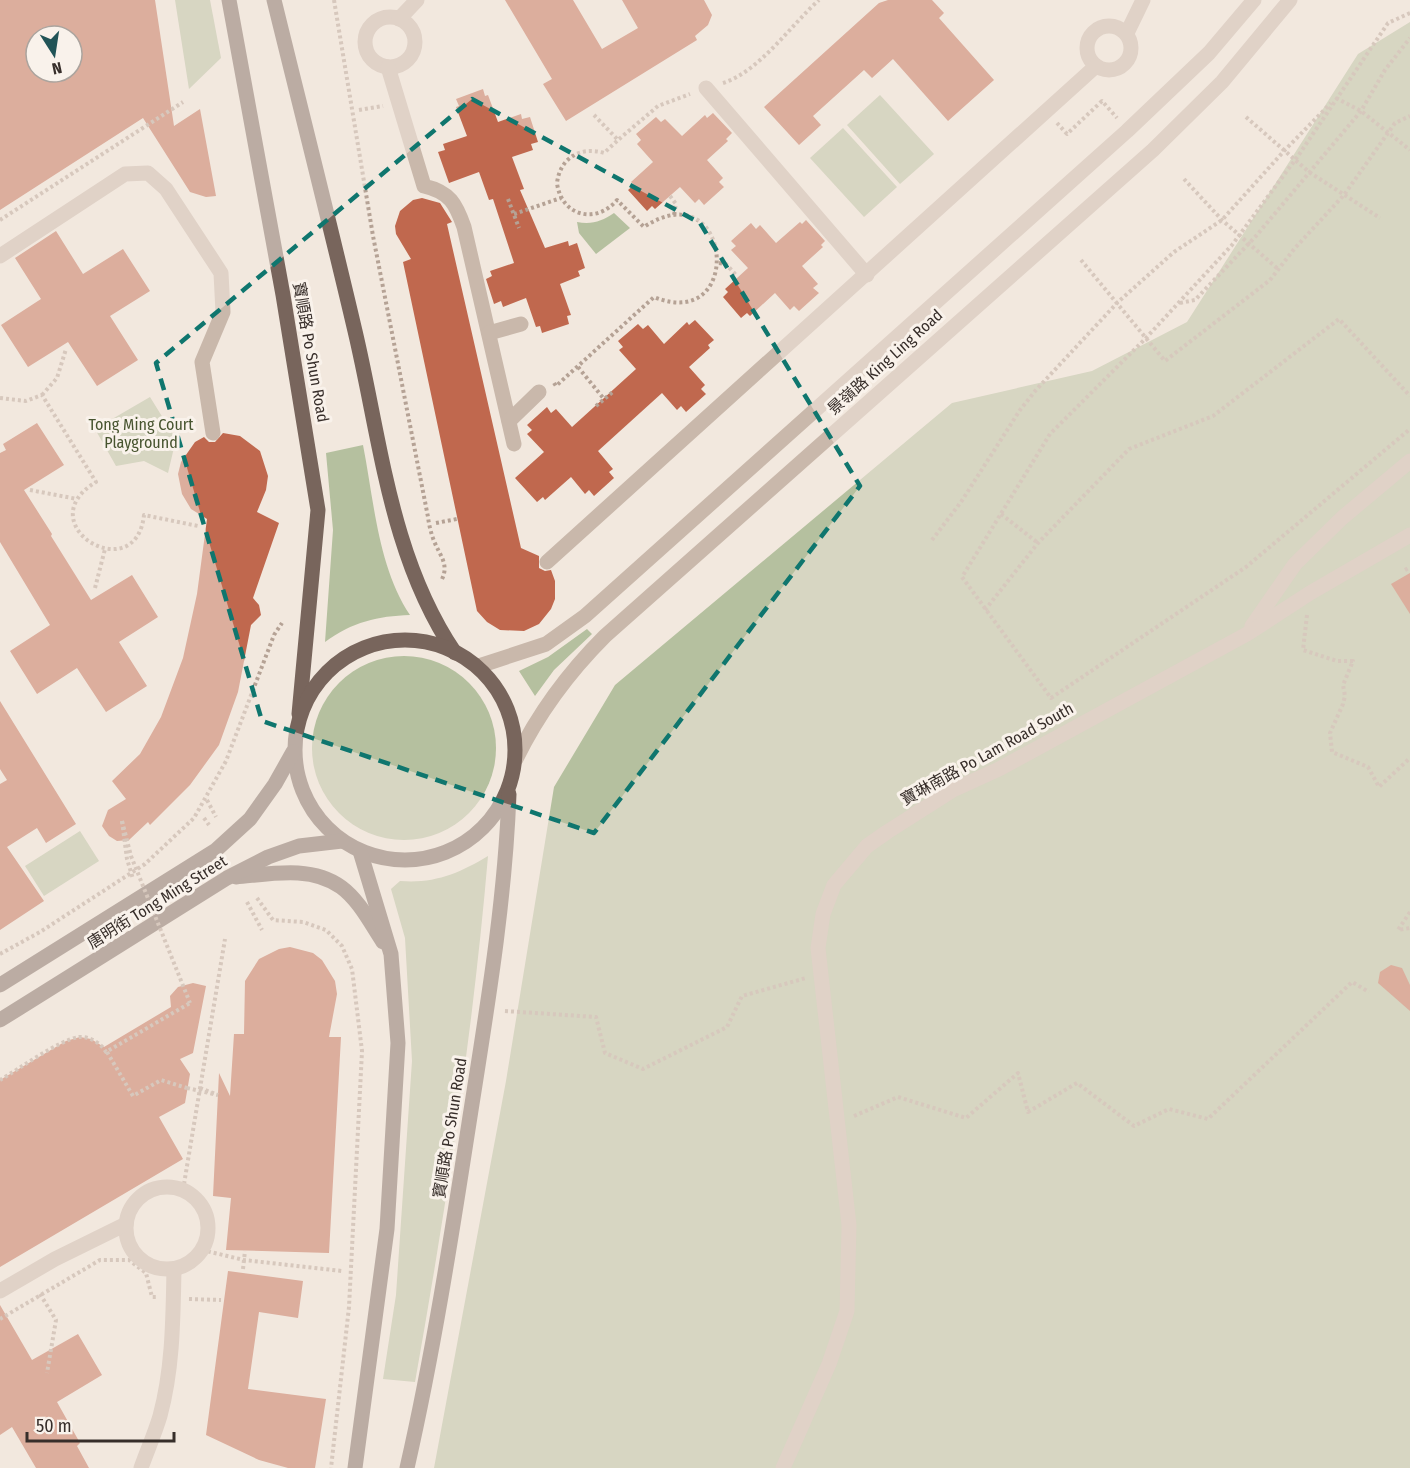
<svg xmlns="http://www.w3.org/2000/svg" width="1410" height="1468" viewBox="0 0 1410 1468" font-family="'Fira Sans Condensed','Noto Sans TC',sans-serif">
	<rect width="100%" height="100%" fill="#f2e8de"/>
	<g fill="#b5c09f">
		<polygon points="175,0 210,0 221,58 189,89"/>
		<polygon points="1410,22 1410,1468 434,1468 506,1081 554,787 615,685 952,403 1092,371 1187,322 1358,54"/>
		<polygon points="880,95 934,154 900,184 847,125"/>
		<polygon points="843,128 897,187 864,217 810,158"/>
		<path d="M614 213 630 228 596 254 579 233 577 222C592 225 602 221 614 213Z"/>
		<polygon points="150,397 176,439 168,473 144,461 116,466 95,429"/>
		<path d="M363 445C374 501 378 567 410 615 378 616 352 622 325 642L333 530 326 453Z"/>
		<polygon points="587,629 592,634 554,670 535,696 519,671 548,657"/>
		<circle cx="404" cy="748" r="92"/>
		<polygon points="80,831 99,861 44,896 25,866"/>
		<path d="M488 856C473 1032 446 1208 415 1382L383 1379 396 1295 412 1061 405 938 391 889 400 881C434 884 460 873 488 856Z"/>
	</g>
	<g fill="#c0684e" fill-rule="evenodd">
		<path d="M0 0H155L174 126 200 109 216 196 206 197 190 192 143 118 0 210ZM36 36H72V72H36Z"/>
		<polygon points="505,0 573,0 602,49 638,28 622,0 704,0 712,15 708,25 695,36 697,40 566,121 543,84 552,79"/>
		<polygon points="888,0 932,0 944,13 939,18 994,80 948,121 893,59 872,78 864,70 813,116 821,125 799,145 764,107 879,3"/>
		<polygon points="483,89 485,96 488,95 498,122 521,114 522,119 530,117 538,142 531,144 533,150 512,157 524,189 520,190 545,248 568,241 569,246 577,243 585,268 578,271 580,276 560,284 571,315 567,316 569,324 542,333 540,326 536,327 526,298 503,307 501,301 494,304 486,279 492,276 490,271 514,263 493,199 489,200 479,172 449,183 438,152 445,150 443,144 467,136 456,107 459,106 456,99"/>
		<polygon points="713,113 732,133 726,139 728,141 707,160 723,178 719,182 724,187 704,205 699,199 695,203 680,187 655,209 652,206 647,211 628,190 634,185 631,182 653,162 637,144 641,140 636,134 656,117 661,122 665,119 682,136 705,115 707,118"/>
		<polygon points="422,198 440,203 452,222 447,224 452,246 521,548 539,556 539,568 545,571 551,570 555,581 555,599 551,609 539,624 524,631 500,630 487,622 477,611 403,262 411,259 396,234 395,226 400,211 413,200"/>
		<polygon points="806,220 825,241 821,245 823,247 802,266 818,284 813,288 819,293 799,311 794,306 790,310 775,293 750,316 747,313 741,318 723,297 728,292 725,289 748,268 731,250 736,246 731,241 751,223 756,229 760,225 776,243 800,222 802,224"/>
		<polygon points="56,231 83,274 123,249 150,291 110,316 138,360 97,386 68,342 28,367 1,325 41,299 15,258"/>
		<polygon points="695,320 714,340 708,345 710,348 689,367 705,385 701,389 706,394 686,412 681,406 677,410 662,393 598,451 613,469 609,472 614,478 594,496 589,490 585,494 571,477 545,500 543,497 537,502 515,478 544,452 527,434 532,430 527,425 547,407 551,413 556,409 572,427 636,369 619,350 623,347 618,341 638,324 643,329 648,325 664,344 687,322 689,325"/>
		<polygon points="37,423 64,465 24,490 52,534 51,536 91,600 132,575 158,617 119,642 147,686 106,712 77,668 37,694 10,651 50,625 0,542 0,453 6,450 3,444"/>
		<polygon points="223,433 240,436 260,451 268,476 266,490 257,512 279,523 253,598 259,605 261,615 251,625 238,692 219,745 190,785 150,825 148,822 129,840 117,841 109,836 102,826 108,810 126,799 112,781 140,754 161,717 183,658 197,594 207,519 191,509 182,494 178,474 181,462 195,442 204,437 209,442 215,442"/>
		<polygon points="1410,573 1410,614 1391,584"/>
		<polygon points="0,701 76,824 46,843 37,828 7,847 44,901 0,930 0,784 7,780 0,769"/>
		<polygon points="290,947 313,953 322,960 335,981 337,994 329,1037 341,1037 329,1253 226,1250 231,1198 213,1196 219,1073 230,1096 234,1034 244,1034 245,981 259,959 279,949"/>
		<polygon points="1391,965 1402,968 1410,985 1410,1011 1378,983 1380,972"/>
		<polygon points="193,983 206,986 193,1053 180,1059 190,1074 185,1103 159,1117 183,1159 0,1267 0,1080 66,1041 80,1037 91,1039 104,1047 171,1007 170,996 178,987"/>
		<polygon points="228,1271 303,1281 298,1318 259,1312 248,1389 326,1399 315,1468 288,1468 259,1460 206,1435"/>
		<polygon points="0,1305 32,1360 78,1334 102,1375 57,1402 80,1443 77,1446 89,1468 36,1468 12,1427 0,1435"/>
	</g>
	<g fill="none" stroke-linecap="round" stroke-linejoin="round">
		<g stroke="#b5a295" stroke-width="4" stroke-dasharray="3 3" stroke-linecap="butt">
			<path d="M334 0 373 236 428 517C429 525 431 533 434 541 440 556 450 565 441 581"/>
			<polyline points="1410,13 1388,23 1298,156 1232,245 1146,338 1050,434 962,577 1051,698 1246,567 1410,429"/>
			<path d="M723 83C760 71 790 26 819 0"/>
			<polyline points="1336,98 1361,111 1410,150"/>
			<polyline points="359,110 383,106"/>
			<polyline points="594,115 618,140 658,106 690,94"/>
			<polyline points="1246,117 1309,172 1380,218"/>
			<polyline points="1057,123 1067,134 1102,101 1117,118"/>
			<polyline points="1184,179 1222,220 1278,269"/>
			<polyline points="670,196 676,204 674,215"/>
			<polyline points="508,199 519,228"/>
			<polyline points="514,214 561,198"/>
			<polyline points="0,220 183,102"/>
			<polyline points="1081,260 1165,361 1270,280 1295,248 1344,195 1395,123 1410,116"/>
			<polyline points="719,263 726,264 737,276"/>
			<polyline points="1180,303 1195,300 1256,236 1361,111 1385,70 1410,38"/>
			<polyline points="578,367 604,399"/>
			<path d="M554 383 556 386 654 297C746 334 732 169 644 227L617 200C596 225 561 216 557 183 560 158 580 146 604 153L618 140"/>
			<polyline points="42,395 57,378 66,349"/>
			<path d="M0 398 26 401 42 395 96 482C26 524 136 590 144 515L198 526"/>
			<polyline points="596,406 614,391"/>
			<polyline points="30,490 77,499"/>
			<polyline points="1001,514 1038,543"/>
			<polyline points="436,523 457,519"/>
			<polyline points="932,540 961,502 1020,410 1036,390 1117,303 1174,252 1222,220 1284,151 1331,103"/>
			<polyline points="1405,570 1410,567"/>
			<polyline points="95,588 105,549"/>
			<polyline points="985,610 1038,543 1129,449 1213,416 1339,319 1410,396"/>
			<polyline points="1307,615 1303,650 1337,661 1353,661 1343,685 1345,696 1343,704 1330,733 1332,752 1368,767 1379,787 1410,758"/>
			<polyline points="207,800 216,817"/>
			<polyline points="204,818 209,825"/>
			<polyline points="122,821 127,859 133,879"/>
			<polyline points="257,898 273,920 303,922 326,930 342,946 352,969 362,1051 349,1307 331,1468"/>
			<polyline points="247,902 262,930"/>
			<polyline points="1410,912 1398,930 1410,928"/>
			<polyline points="0,954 40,932 145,864 194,818 226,761 274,635 282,623"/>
			<polyline points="505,1011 596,1017 605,1053 643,1069 727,1027 742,996 806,978"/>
			<polyline points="107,1052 133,1096 161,1080 187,1088"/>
			<path d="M0 1080C19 1069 59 1040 79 1037 89 1036 101 1043 106 1052L190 1003"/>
			<polyline points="200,1088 218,1095"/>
			<polyline points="854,1116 898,1097 966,1118 1018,1073 1028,1112 1077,1083 1134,1126 1169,1109 1208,1119 1352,982 1369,992"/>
			<polyline points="183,1190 225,939"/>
			<polyline points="202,1250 244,1260 342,1271"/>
			<polyline points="243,1269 245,1251"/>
			<polyline points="40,1294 56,1320 47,1373"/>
			<polyline points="189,1299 221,1300"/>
			<polyline points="0,1319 100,1260 129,1260 146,1273 152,1297 158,1297"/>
		</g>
		<g stroke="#c9b8ab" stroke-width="15">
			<circle cx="390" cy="42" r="25"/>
			<polyline points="399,19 417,0"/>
			<circle cx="1109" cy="48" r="22"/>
			<polyline points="1127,33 1143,0"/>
			<path d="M388 67 424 186C450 192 456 204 464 227L514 444"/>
			<polyline points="706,88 867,275"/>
			<polyline points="0,256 125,174 148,173 166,189 221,273 223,312 202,362 213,433"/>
			<polyline points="489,333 521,324"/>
			<polyline points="509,421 539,392"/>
			<polyline points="547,562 1096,66"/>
			<polyline points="1252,626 1295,564 1342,518 1410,461"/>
			<polyline points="479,666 546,644 585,616 1127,131 1209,53 1254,0"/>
			<path d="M516 759C539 712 568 673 605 636L1153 150 1222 82 1290 0"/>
			<circle cx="167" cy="1228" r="41"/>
			<polyline points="0,1291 55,1259 126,1224"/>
			<path d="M141 1468C147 1451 155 1433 160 1416 173 1368 173 1318 174 1269"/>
			<polyline points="783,1468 829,1364 847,1311 849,1225 818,948 823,914 834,885 867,846 887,832 953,790 999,769 1247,634 1310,593 1410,535"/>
		</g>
		<g stroke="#78655c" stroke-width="15">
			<polyline points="229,0 283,295 318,510 299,714"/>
			<path d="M274 0C301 110 329 220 355 331 381 441 390 557 455 653"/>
			<circle cx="405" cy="750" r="110"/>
			<path d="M236 877C270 874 311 865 341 887 359 900 371 924 383 942"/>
			<polyline points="0,985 216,850 250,819 275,784 293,752"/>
			<polyline points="0,1020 227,878 268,857 299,846 342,841"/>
			<polyline points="355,1468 387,1229 398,1043 391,954 360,851"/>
			<path d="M407 1468C433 1354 451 1239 469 1123 486 1014 505 905 509 794"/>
		</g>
		<g stroke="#b5a295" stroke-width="4" stroke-dasharray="3 3" stroke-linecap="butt">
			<polyline points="122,821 131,856 190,1003"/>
			<polyline points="187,1088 218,1095"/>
		</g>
	</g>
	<path d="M0 0H1410V1468H0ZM472 99 700 223 860 486 594 833 262 721 156 363Z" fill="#f2e8de" fill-opacity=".55" fill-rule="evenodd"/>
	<path fill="none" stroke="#0f766e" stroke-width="4.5" stroke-dasharray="12 8" stroke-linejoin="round" d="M472 99 700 223 860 486 594 833 262 721 156 363Z"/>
	<g text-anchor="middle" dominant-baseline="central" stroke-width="6" stroke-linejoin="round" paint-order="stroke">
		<g font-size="16" fill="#372e2a" stroke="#f9f2eb">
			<text transform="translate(311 352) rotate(80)">寶順路 Po Shun Road</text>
			<text transform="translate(885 362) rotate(-42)">景嶺路 King Ling Road</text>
			<text transform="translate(987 754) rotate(-29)">寶琳南路 Po Lam Road South</text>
			<text transform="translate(157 902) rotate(-32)">唐明街 Tong Ming Street</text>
			<text transform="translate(450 1128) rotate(-81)">寶順路 Po Shun Road</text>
		</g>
		<g font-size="16" fill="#47542f" stroke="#f9f2eb">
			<text x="141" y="424">Tong Ming Court<tspan x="141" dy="18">Playground</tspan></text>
		</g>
	</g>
	<g transform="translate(54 54) rotate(168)"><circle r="28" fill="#f9f2eb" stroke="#aba49e" stroke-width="1.5"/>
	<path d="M0-4.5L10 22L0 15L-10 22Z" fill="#215457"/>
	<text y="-9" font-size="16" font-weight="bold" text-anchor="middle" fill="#372e2a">N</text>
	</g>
	<path d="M27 1432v9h147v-9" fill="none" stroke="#372e2a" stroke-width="3"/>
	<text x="36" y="1432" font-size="18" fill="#372e2a" stroke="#f9f2eb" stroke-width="4.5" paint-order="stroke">50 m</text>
</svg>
